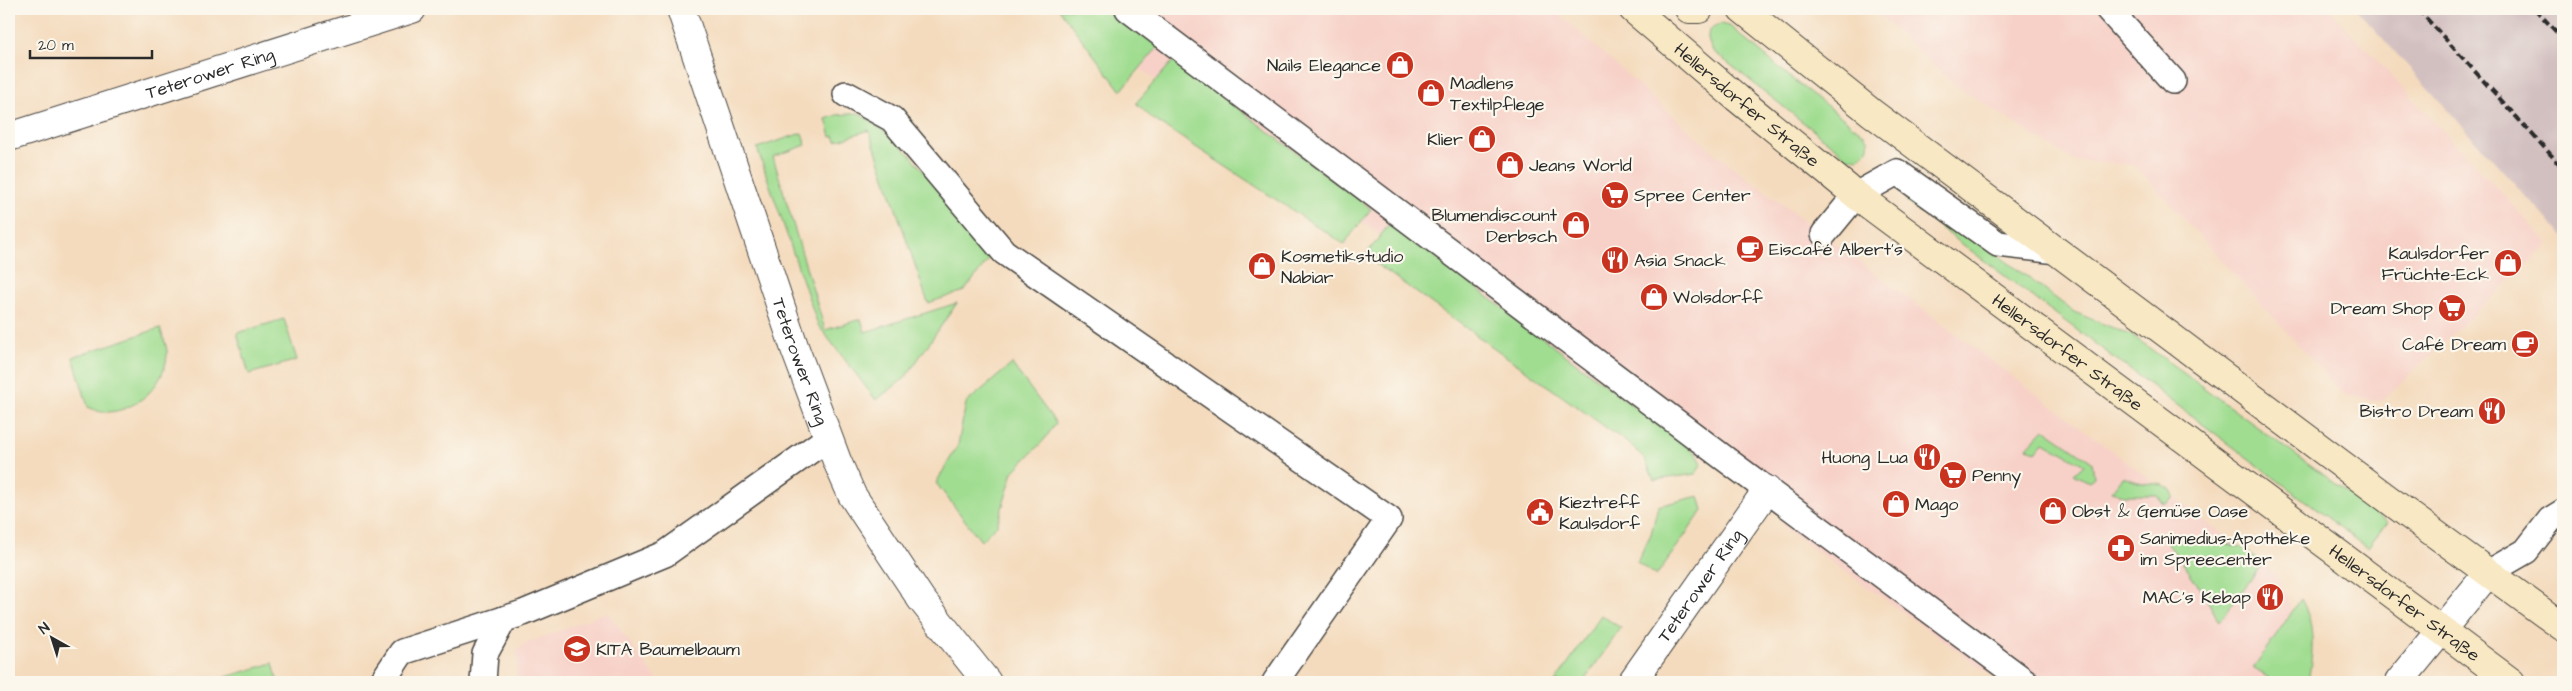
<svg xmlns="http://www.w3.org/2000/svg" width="2572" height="691" viewBox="0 0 2572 691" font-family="'Architects Daughter',sans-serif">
	<rect width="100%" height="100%" fill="#fbf7ec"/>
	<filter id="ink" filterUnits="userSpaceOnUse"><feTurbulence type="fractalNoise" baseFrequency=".02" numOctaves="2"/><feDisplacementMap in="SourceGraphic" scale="10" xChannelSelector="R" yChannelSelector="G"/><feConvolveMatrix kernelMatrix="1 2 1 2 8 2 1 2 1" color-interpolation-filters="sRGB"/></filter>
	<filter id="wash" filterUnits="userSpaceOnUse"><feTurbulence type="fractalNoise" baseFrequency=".0096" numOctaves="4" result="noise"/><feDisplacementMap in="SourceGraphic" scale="20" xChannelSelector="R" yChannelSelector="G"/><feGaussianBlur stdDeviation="1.12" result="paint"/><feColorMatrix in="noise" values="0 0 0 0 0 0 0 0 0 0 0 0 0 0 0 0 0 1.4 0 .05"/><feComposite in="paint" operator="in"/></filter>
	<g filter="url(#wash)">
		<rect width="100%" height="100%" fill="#f4dbbe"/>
		<g fill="#f7d1c8">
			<polygon points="1078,9 1553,9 1718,156 2275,573 2287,596 2297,629 2301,682 2001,682 1784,528 1784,513 1088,33"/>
			<polygon points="1873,9 2329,9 2549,244 2381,401 2344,395 2135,165 2074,161 1952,83"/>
			<polygon points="607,612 659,682 517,682 517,652 523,645"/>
		</g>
		<polygon fill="#d2bfc0" points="2356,9 2563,9 2563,237 2547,219"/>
		<g fill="#a0dd91" stroke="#66845e">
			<polygon points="1059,9 1117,9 1158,47 1121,91"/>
			<path d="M1722 24 1731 27 1796 82 1865 135 1869 141 1867 151 1858 159 1847 157 1713 51C1705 38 1706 26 1722 24Z"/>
			<polygon points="1174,60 1371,209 1344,244 1153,119 1136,103"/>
			<polygon points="859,113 882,129 911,155 991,257 964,291 928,303 869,130 836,141 834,136 831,137 826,119 837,115"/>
			<polygon points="802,133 806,145 773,157 825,330 861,319 865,332 957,303 905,378 876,400 818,325 757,148"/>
			<polygon points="1909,193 1922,198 2074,312 2133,336 2387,522 2368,548 1910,205 1906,201 1906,196"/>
			<polygon points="1390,223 1696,453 1702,463 1696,474 1654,480 1645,459 1632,446 1365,256"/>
			<polygon points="284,319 297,360 249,374 237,333"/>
			<path d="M160 328C162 335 166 343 167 351 168 383 135 414 103 412 98 412 93 409 88 407L73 357Z"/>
			<polygon points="1012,364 1056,423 1044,440 1013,472 997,525 981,541 936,483 958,445 966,403"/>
			<polygon points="2044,429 2092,462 2094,477 2089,482 2074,474 2084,465 2044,442 2036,452 2027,447"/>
			<path d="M2123 477C2129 479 2136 482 2143 483 2155 485 2170 481 2174 497L2166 504 2163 503 2157 495H2124L2111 492Z"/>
			<polygon points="1699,496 1703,510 1656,576 1637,562 1651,534 1658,506"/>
			<path d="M2176 533 2241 547 2263 563 2219 622C2204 592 2187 567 2166 542Z"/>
			<path d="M2301 599C2316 626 2313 652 2308 682H2275L2253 668Z"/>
			<polygon points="1601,615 1621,628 1583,682 1555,682"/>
			<polygon points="273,663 278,682 209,682"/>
		</g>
	</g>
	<g filter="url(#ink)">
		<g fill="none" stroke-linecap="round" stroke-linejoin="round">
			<defs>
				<g id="lane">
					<polyline points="1128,9 1724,458 2026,682"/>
					<polyline points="2108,9 2173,81"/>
					<polyline points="846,94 892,119 1004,252 1389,519 1275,682"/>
					<polyline points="1824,234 1856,195 1897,172 1998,244 2057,251"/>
					<polyline points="2488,573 2526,551 2550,520 2563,512"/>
					<polyline points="382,682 402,652 523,613 665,554 828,438"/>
					<polyline points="483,682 485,654 504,619"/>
				</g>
				<g id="street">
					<path id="s1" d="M681 9 795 349 837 461 852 495 921 599 987 682"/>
					<path id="s2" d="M9 137 412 9"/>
					<path id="s3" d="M1632 682 1767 490"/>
					<polyline points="2399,682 2488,573"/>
				</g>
				<g id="secondary">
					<path id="s4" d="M1633 9 1737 98 1856 195 2511 682"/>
					<polyline points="1689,9 1699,9"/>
					<polyline points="1742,9 1872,113 2412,517 2563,627"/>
				</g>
			</defs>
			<use href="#lane" stroke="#494541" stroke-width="28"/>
			<use href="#street" stroke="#494541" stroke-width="30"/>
			<use href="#secondary" stroke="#494541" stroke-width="30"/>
			<use href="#lane" stroke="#fff" stroke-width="25"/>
			<use href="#street" stroke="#fff" stroke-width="28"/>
			<use href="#secondary" stroke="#f8e8c3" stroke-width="28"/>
			<g stroke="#2b2b2b" stroke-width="4" stroke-dasharray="8 4" stroke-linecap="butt">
				<polyline points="2418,9 2563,168"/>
				<polyline points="2535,9 2563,39"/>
			</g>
		</g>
	</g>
	<defs>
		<symbol id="shop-disc" viewBox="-11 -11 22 22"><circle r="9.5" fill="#c8321e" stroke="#fbf7ec"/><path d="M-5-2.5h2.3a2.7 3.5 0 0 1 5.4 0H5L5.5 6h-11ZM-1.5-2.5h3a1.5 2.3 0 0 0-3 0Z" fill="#fff"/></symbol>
		<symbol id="supermarket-disc" viewBox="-11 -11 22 22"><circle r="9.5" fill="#c8321e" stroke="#fbf7ec"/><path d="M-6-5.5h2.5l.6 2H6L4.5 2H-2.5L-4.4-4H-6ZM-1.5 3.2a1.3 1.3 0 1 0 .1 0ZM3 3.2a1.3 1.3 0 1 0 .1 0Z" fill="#fff"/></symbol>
		<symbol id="cafe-disc" viewBox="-11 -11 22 22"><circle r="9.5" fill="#c8321e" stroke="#fbf7ec"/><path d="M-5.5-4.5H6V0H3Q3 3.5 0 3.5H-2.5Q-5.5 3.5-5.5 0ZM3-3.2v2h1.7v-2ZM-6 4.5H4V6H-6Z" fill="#fff"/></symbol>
		<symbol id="restaurant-disc" viewBox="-11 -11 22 22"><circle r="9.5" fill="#c8321e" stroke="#fbf7ec"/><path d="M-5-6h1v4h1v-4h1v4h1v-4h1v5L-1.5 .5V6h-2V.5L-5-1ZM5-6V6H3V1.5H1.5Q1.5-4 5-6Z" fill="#fff"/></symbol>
		<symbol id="civic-disc" viewBox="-11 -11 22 22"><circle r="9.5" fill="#c8321e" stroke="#fbf7ec"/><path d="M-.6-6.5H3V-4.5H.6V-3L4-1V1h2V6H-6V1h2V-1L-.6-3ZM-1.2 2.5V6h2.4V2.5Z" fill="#fff"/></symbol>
		<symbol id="pharmacy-disc" viewBox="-11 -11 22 22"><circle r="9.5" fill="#c8321e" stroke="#fbf7ec"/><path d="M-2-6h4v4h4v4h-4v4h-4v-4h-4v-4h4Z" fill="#fff"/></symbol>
		<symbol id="school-disc" viewBox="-11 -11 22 22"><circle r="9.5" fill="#c8321e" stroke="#fbf7ec"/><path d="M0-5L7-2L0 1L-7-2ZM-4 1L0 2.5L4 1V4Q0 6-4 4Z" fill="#fff"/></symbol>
	</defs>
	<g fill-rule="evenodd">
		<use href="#shop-disc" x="1384" y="49" width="32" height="32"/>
		<use href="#shop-disc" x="1415" y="77" width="32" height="32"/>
		<use href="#shop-disc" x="1466" y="123" width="32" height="32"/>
		<use href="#shop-disc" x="1494" y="149" width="32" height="32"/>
		<use href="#supermarket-disc" x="1599" y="179" width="32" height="32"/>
		<use href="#shop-disc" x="1560" y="209" width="32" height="32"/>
		<use href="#cafe-disc" x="1734" y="233" width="32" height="32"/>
		<use href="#restaurant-disc" x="1599" y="244" width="32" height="32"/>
		<use href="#shop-disc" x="2492" y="247" width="32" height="32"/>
		<use href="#shop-disc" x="1246" y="250" width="32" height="32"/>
		<use href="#shop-disc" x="1638" y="281" width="32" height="32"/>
		<use href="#supermarket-disc" x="2436" y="292" width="32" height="32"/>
		<use href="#cafe-disc" x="2509" y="328" width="32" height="32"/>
		<use href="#restaurant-disc" x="2476" y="395" width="32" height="32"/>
		<use href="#restaurant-disc" x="1911" y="441" width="32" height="32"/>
		<use href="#supermarket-disc" x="1937" y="459" width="32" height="32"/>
		<use href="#shop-disc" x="1880" y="488" width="32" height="32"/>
		<use href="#shop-disc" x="2037" y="495" width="32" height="32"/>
		<use href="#civic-disc" x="1524" y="496" width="32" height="32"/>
		<use href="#pharmacy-disc" x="2105" y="532" width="32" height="32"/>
		<use href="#restaurant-disc" x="2254" y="581" width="32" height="32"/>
		<use href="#school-disc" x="561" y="633" width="32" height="32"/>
	</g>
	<g text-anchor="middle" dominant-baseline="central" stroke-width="4.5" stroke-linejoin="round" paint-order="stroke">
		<g font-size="18" fill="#2b2b2b" stroke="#fbf7ec" text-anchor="start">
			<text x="1381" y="65" text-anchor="end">Nails Elegance</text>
			<text x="1450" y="83">Madlens<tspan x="1450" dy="21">Textilpflege</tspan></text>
			<text x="1463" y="139" text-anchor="end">Klier</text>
			<text x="1529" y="165">Jeans World</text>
			<text x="1634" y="195">Spree Center</text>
			<text x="1557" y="215" text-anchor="end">Blumendiscount<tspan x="1557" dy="21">Derbsch</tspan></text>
			<text x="1769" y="249">Eiscafé Albert's</text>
			<text x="2489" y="253" text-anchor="end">Kaulsdorfer<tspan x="2489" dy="21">Früchte-Eck</tspan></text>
			<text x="1281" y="256">Kosmetikstudio<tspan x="1281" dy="21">Nabiar</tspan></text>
			<text x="1634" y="260">Asia Snack</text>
			<text x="1673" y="297">Wolsdorff</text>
			<text x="2433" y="308" text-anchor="end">Dream Shop</text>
			<text x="2506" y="344" text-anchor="end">Café Dream</text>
			<text x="2473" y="411" text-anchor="end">Bistro Dream</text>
			<text x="1908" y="457" text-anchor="end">Huong Lua</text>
			<text x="1972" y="475">Penny</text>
			<text x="1559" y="502">Kieztreff<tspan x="1559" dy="21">Kaulsdorf</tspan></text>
			<text x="1915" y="504">Mago</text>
			<text x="2072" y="511">Obst &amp; Gemüse Oase</text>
			<text x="2140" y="538">Sanimedius-Apotheke<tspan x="2140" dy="21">im Spreecenter</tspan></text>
			<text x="2251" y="597" text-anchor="end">MAC's Kebap</text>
			<text x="596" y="649">KITA Baumelbaum</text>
		</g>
		<g font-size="18" fill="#2b2b2b" stroke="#fbf7ec">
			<text stroke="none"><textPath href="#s2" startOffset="211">Teterower Ring</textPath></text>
			<text stroke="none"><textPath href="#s4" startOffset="149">Hellersdorfer Straße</textPath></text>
			<text stroke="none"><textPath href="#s4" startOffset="554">Hellersdorfer Straße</textPath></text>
			<text stroke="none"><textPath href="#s1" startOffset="372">Teterower Ring</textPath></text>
			<text stroke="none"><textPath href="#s3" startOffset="118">Teterower Ring</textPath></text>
			<text stroke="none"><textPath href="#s4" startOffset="974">Hellersdorfer Straße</textPath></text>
		</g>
	</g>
	<rect width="2572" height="691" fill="none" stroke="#fbf7ec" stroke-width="30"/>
	<g transform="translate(52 638) rotate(321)" stroke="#fbf7ec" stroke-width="4" paint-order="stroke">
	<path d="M0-4L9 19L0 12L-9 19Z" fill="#2b2b2b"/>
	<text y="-8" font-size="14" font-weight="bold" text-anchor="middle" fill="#2b2b2b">N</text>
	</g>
	<path d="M30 50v8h122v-8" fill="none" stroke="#2b2b2b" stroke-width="2.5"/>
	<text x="38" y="50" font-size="15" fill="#2b2b2b" stroke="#fbf7ec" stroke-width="4" paint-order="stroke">20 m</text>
</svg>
